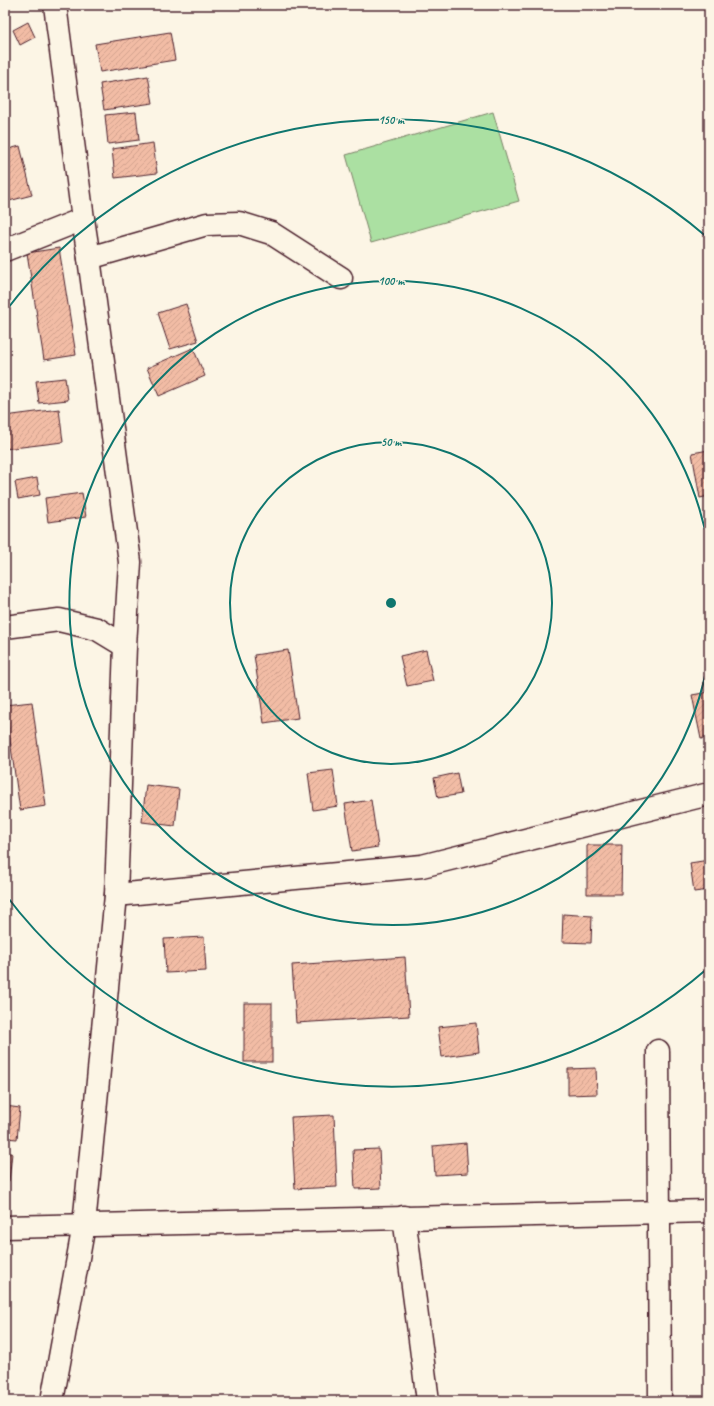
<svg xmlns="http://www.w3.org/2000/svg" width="714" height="1406" viewBox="0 0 714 1406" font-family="Caveat,sans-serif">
	<defs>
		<pattern id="building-hatch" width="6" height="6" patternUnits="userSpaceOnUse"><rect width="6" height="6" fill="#f2bca5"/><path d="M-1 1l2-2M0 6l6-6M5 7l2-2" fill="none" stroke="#d1a18e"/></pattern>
	</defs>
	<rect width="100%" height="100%" fill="#fcf5e5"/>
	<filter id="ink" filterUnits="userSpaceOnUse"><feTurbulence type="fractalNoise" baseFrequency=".025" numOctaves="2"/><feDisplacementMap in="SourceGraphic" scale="8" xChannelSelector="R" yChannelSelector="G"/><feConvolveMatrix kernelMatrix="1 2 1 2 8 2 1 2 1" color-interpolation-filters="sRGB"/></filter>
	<g filter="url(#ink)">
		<polygon fill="#abe0a2" stroke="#7a8066" points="493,112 519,201 371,243 346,155"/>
		<g fill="url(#building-hatch)" stroke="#4a1f2b">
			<polygon points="28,22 35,37 20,45 13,30"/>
			<polygon points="170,32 175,60 100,72 95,44"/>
			<polygon points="148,76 153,103 104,110 100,84"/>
			<polygon points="136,112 139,140 108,144 105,115"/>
			<polygon points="153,143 157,173 115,178 112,149"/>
			<polygon points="20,146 32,195 5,202 5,150"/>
			<polygon points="59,248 76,355 44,360 27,253"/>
			<polygon points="186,304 198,341 170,349 158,313"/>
			<polygon points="193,348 205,376 159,396 147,368"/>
			<polygon points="65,378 68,400 39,403 36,381"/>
			<polygon points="59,409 63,442 5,449 5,416"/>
			<polygon points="709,450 709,496 700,498 692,453"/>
			<polygon points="37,478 40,495 18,499 15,482"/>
			<polygon points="82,493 86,517 48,522 45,498"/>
			<polygon points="288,650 298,718 264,723 254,655"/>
			<polygon points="426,650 433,681 407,686 400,656"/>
			<polygon points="709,692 709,737 701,739 692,695"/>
			<polygon points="32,702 46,806 20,810 5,705"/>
			<polygon points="333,770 338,806 313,810 308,773"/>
			<polygon points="457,773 461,794 438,798 434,778"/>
			<polygon points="146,785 179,789 175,826 142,822"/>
			<polygon points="371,800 378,847 352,851 345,804"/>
			<polygon points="587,845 622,845 621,894 587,894"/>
			<polygon points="709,860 709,890 694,892 690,863"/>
			<polygon points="563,914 592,916 591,943 562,942"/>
			<polygon points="204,937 206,971 166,973 164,939"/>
			<polygon points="405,957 409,1016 296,1023 292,965"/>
			<rect x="244" y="1003" width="28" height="59"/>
			<polygon points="476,1023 479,1052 442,1057 438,1027"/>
			<polygon points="596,1068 597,1094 568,1095 568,1069"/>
			<polygon points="709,1078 709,1106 706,1106 704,1079"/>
			<polygon points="5,1106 20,1108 17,1139 5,1138"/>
			<polygon points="334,1115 337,1187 295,1189 291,1117"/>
			<polygon points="466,1143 468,1173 435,1175 433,1146"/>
			<polygon points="379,1149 381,1188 355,1189 353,1150"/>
			<polygon points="5,1153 12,1153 9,1181 5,1181"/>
		</g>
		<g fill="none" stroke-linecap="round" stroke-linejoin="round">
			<defs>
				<g id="minor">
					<polyline points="5,250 83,219"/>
					<polyline points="89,258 207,224 239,223 271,233 341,278"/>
					<polyline points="5,627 59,620 97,629 125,646"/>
					<polyline points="116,895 422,866 709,794"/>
					<polyline points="658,1051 660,1401"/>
					<polyline points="404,1217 428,1401"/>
					<polyline points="5,1227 709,1211"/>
					<polyline points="52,1401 84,1225 116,895 125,646 130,562 89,258 83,219 55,5"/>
				</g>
			</defs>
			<use href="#minor" stroke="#4a1f2b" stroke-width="25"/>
			<use href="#minor" stroke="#fcf5e5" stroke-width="22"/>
		</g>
	</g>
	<g fill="none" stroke="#0f766e" stroke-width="2">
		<circle cx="391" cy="603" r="161"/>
		<path d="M709 656A322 322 0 1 1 709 550"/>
		<path d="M708 968A483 483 0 0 1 5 894M5 312A483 483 0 0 1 708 238"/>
	</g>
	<circle cx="391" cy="603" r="6" fill="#0f766e" stroke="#fcf5e5" stroke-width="2"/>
	<g font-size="12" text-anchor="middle" font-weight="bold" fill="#0f766e" stroke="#fcf5e5" stroke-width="3" stroke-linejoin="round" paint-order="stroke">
		<text x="391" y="124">150 m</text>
		<text x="391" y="285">100 m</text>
		<text x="391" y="446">50 m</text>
	</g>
	<rect width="714" height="1406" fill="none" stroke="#fcf5e5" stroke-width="20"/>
	<rect x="10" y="10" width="694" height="1386" fill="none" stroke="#4a1f2b" stroke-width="1.5" filter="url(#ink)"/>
</svg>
